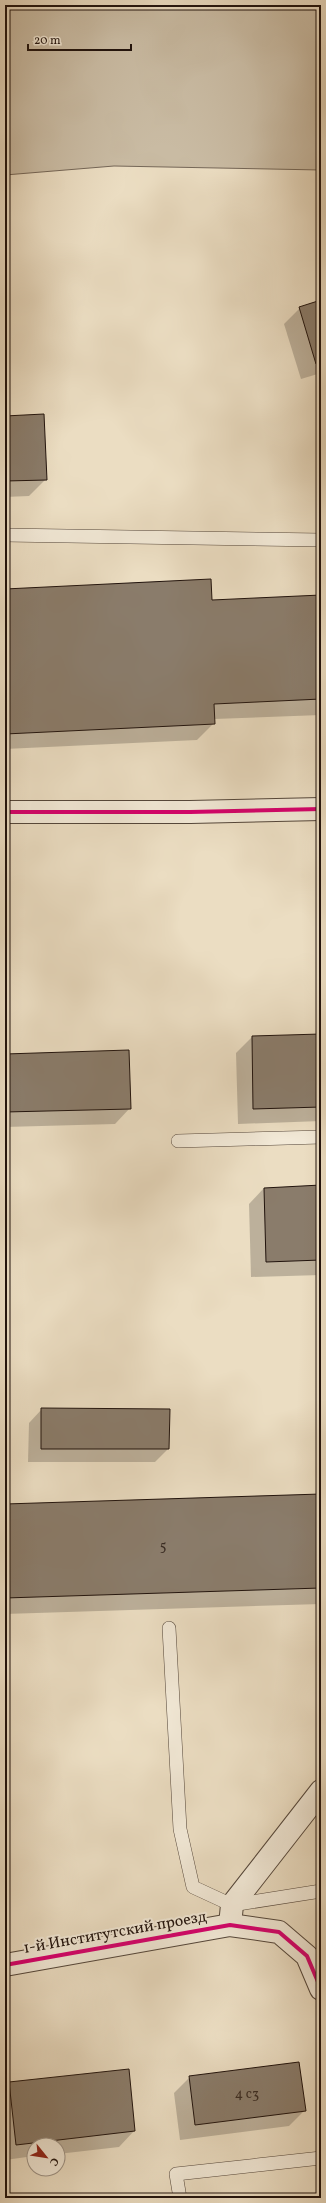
<svg xmlns="http://www.w3.org/2000/svg" width="326" height="2203" viewBox="0 0 326 2203" font-family="Vollkorn,serif">
	<rect width="100%" height="100%" fill="#ebddc2"/>
	<filter id="stains"><feTurbulence type="fractalNoise" baseFrequency=".005" numOctaves="4"/><feColorMatrix values="0 0 0 0 .2 0 0 0 0 .09 0 0 0 0 .02 0 0 0 .5 -.17"/></filter>
	<radialGradient id="worn" r=".72"><stop offset=".6" stop-color="#630" stop-opacity="0"/><stop offset="1" stop-color="#630" stop-opacity=".3"/></radialGradient>
	<polygon fill="#c9bba3" stroke="#756758" points="5,5 321,5 321,170 114,166 5,175"/>
	<g fill="#0003">
		<polygon points="321,301 321,373 301,379 284,324 300,308"/>
		<polygon points="5,417 46,479 29,496 5,497"/>
		<polygon points="5,590 211,601 321,596 321,715 214,719 214,723 197,740 5,749"/>
		<polygon points="321,1035 321,1121 238,1124 236,1053 252,1037"/>
		<polygon points="5,1055 130,1108 115,1124 5,1127"/>
		<polygon points="321,1186 321,1275 251,1277 249,1204 264,1188"/>
		<polygon points="42,1409 169,1410 168,1449 155,1462 28,1462 29,1423"/>
		<polygon points="321,1495 321,1604 5,1614 5,1505"/>
		<polygon points="128,2070 134,2131 119,2147 58,2154 58,2145 34,2145 34,2156 5,2160 5,2087 9,2083"/>
		<polygon points="190,2077 305,2110 289,2126 180,2140 174,2093"/>
	</g>
	<g fill="#8a7c6b" stroke="#21130d">
		<polygon points="321,300 321,363 316,364 299,307"/>
		<polygon points="44,414 47,480 5,481 5,416"/>
		<polygon points="211,579 212,600 321,595 321,699 214,704 215,724 5,734 5,589"/>
		<polygon points="321,1034 321,1107 253,1109 252,1036"/>
		<polygon points="129,1050 131,1109 5,1112 5,1054"/>
		<polygon points="321,1185 321,1260 266,1262 264,1188"/>
		<polygon points="41,1408 170,1409 169,1449 41,1449"/>
		<polygon points="321,1494 321,1588 5,1598 5,1504"/>
		<polygon points="299,2062 306,2111 195,2125 189,2076"/>
		<polygon points="129,2069 135,2131 16,2145 9,2082"/>
	</g>
	<g fill="none" stroke-linecap="round" stroke-linejoin="round">
		<defs>
			<g id="service">
				<polyline points="5,535 321,540"/>
				<polyline points="178,1141 321,1137"/>
				<polyline points="169,1628 180,1829 193,1887 232,1905 321,1891"/>
				<polyline points="180,2198 176,2174 321,2158"/>
			</g>
			<g id="minor">
				<polyline points="5,812 190,812 321,809"/>
				<polyline points="230,1925 232,1905 321,1791"/>
				<polyline points="5,1965 230,1925 279,1932 307,1956 321,1989"/>
			</g>
		</defs>
		<use href="#service" stroke="#54463a" stroke-width="14"/>
		<use href="#minor" stroke="#54463a" stroke-width="24"/>
		<use href="#service" stroke="#f2e9d7" stroke-width="13"/>
		<use href="#minor" stroke="#f2e9d7" stroke-width="22"/>
		<defs>
			<g id="cycleway">
				<polyline points="5,812 190,812 321,809"/>
				<polyline points="5,1965 230,1925 279,1932 307,1956 321,1989"/>
			</g>
		</defs>
		<use href="#cycleway" stroke="#f2e9d7" stroke-width="6"/>
		<use href="#cycleway" stroke="#d6006c" stroke-width="4"/>
	</g>
	<g text-anchor="middle" dominant-baseline="central" stroke-width="4" stroke-linejoin="round" paint-order="stroke">
		<g font-size="14" fill="#3b2d24">
			<text x="163" y="1546">5</text>
			<text x="247" y="2094">4 с3</text>
		</g>
		<g font-size="16" fill="#21130d" stroke="#f2e9d7">
			<text transform="translate(115 1933) rotate(-10)">1-й Институтский проезд</text>
		</g>
	</g>
	<rect width="326" height="2203" fill="none" stroke="#ebddc2" stroke-width="20"/>
	<rect x="6" y="6" width="314" height="2191" fill="none" stroke="#21130d" stroke-width="2"/>
	<rect x="10" y="10" width="306" height="2183" fill="none" stroke="#21130d"/>
	<g transform="translate(46 2157) rotate(120)"><circle r="19" fill="#f2e9d7" stroke="#9e9386"/>
	<path d="M0-3L7 15L0 10L-7 15Z" fill="#8f2418"/>
	<text y="-6" font-size="11" font-weight="bold" text-anchor="middle" fill="#21130d">С</text>
	</g>
	<path d="M28 44v6h103v-6" fill="none" stroke="#21130d" stroke-width="2"/>
	<text x="34" y="44" font-size="12" fill="#21130d" stroke="#f2e9d7" stroke-width="3" paint-order="stroke">20 m</text>
	<rect width="100%" height="100%" filter="url(#stains)"/>
	<rect width="100%" height="100%" fill="url(#worn)"/>
</svg>
